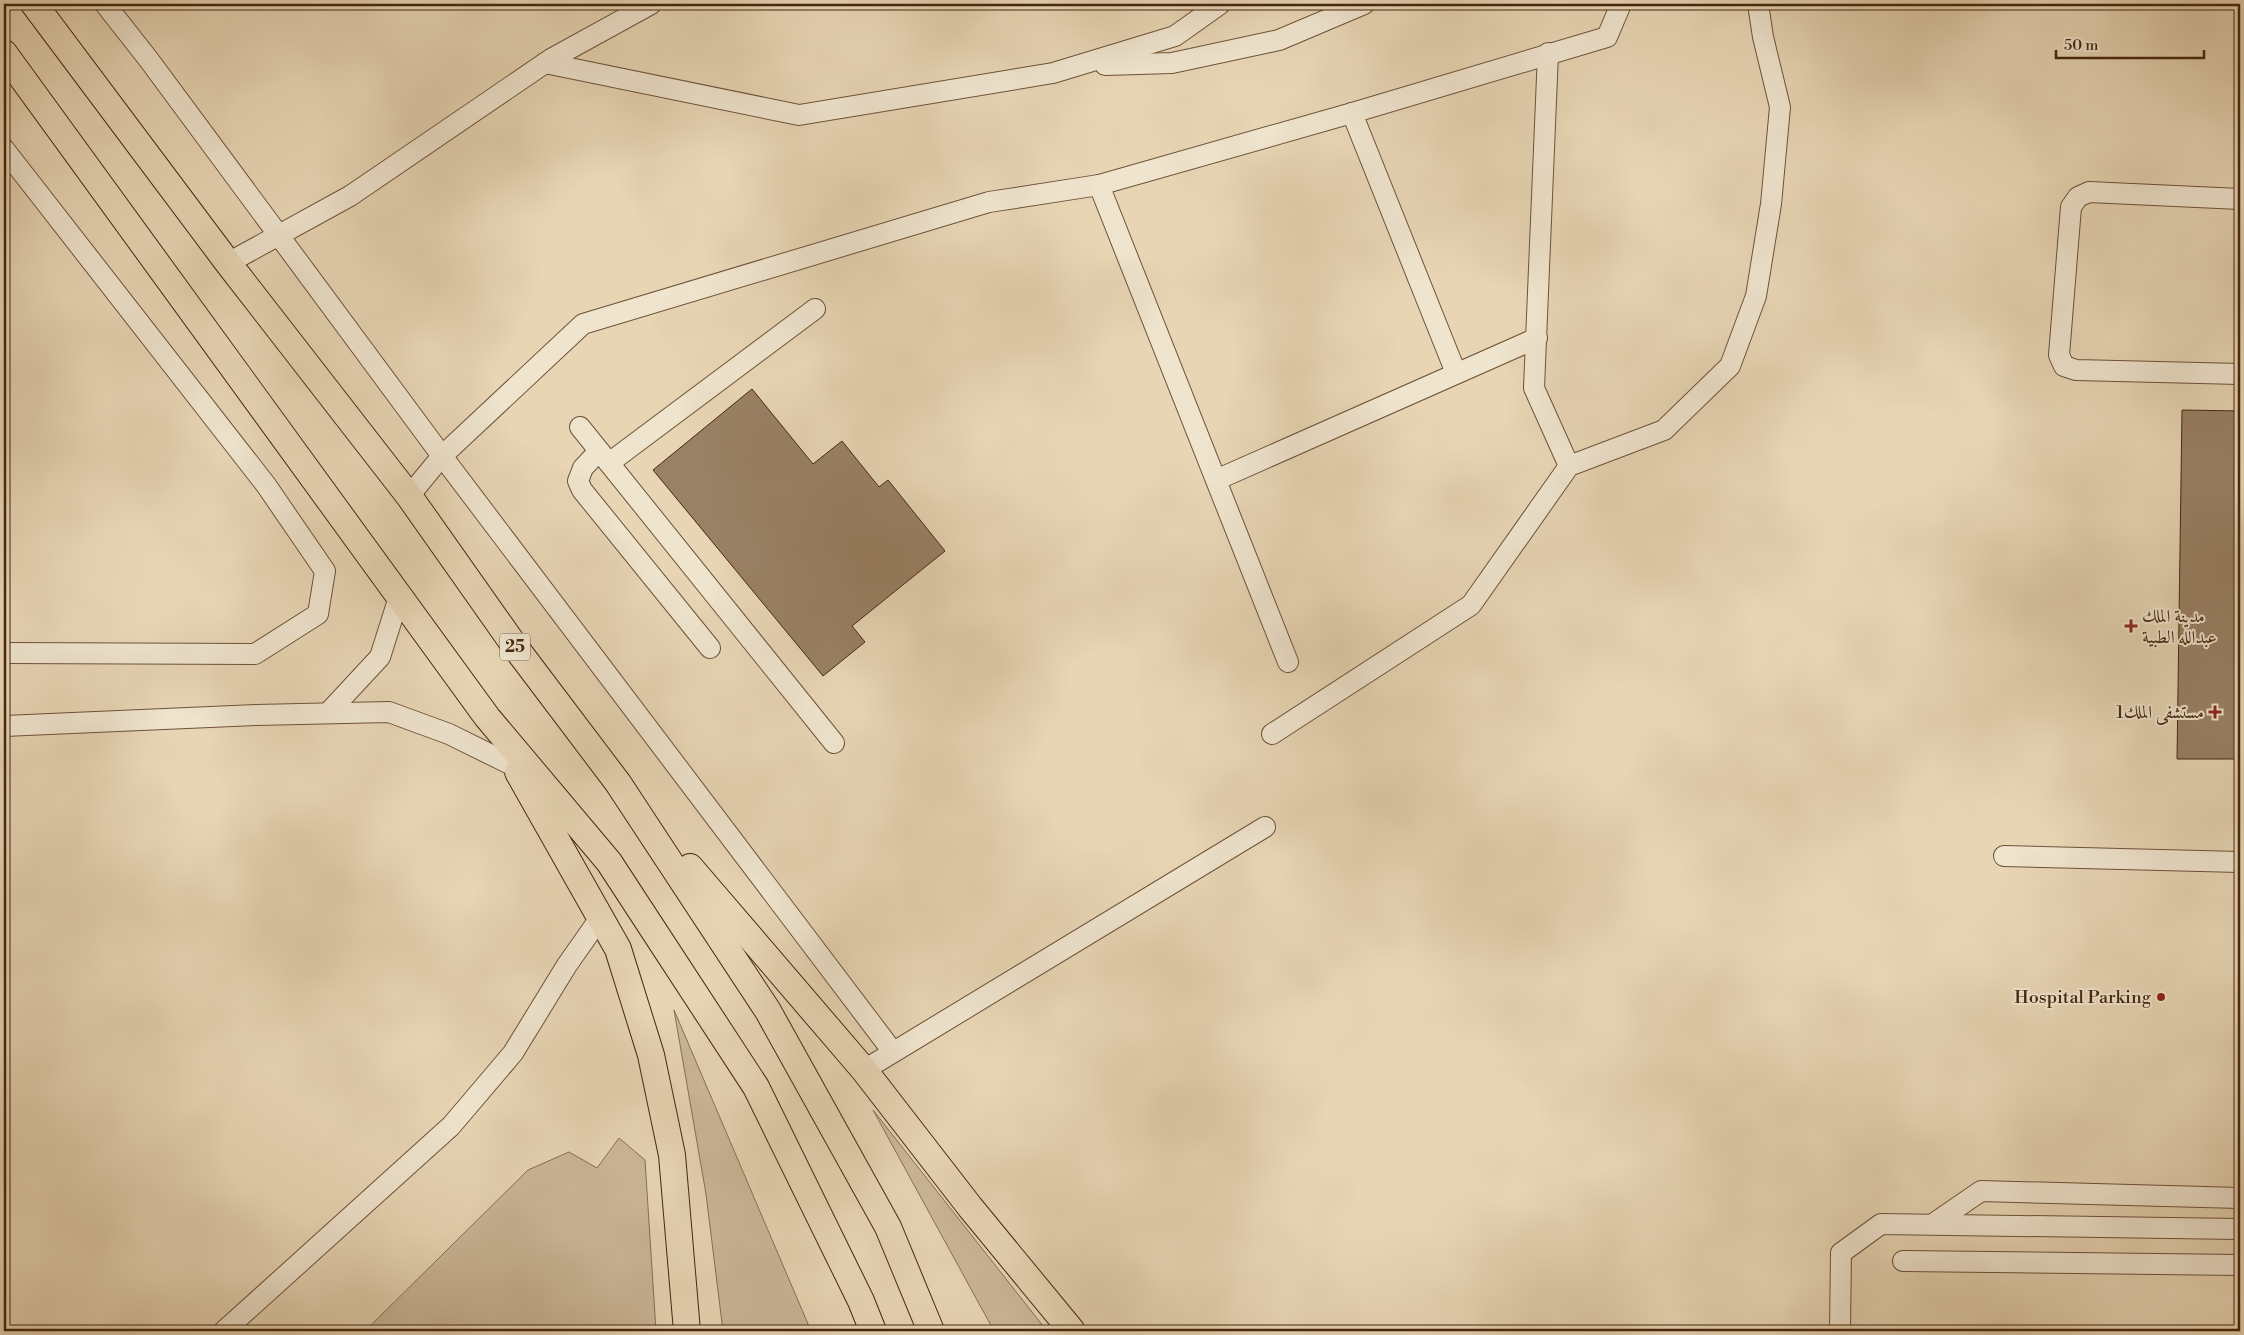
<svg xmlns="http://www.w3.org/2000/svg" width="2244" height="1335" viewBox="0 0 2244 1335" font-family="'Libre Bodoni',Amiri,serif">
	<rect width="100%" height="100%" fill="#e7d5b4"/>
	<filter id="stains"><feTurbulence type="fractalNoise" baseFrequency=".004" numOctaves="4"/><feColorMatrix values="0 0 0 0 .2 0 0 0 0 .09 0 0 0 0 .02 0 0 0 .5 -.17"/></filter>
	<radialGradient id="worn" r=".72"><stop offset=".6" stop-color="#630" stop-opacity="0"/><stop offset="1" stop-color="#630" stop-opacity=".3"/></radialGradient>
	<g fill="#cbb798" stroke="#886f54">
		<polygon points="674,1010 811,1331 723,1331 706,1194"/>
		<polygon points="873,1110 1047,1331 994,1331"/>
		<polygon points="619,1138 645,1160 656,1331 365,1331 528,1170 569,1152 597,1168"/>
	</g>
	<g fill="#998165" stroke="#45270f">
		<polygon points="752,389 813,464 842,441 879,487 888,480 945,551 852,626 865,642 823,676 653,470"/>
		<polygon points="2182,410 2240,411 2240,759 2177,759"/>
	</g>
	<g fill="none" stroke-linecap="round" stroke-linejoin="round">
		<defs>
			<g id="minor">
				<polyline points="105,4 149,60 442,456 893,1052"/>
				<polyline points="1548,53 1534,388 1569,466"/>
				<polyline points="545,63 799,115 1053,73 1175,36 1220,4"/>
				<polyline points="1105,65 1172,63 1279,40 1364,4"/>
				<polyline points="1352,113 1456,373"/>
				<polyline points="4,149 266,485 325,571 318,614 255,654 4,653"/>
				<polyline points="1099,185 1288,662"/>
				<polyline points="2240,199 2089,192 2078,197 2071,207 2059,355 2064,366 2076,370 2240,374"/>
				<polyline points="228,263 350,196 551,59 651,4"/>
				<polyline points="580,427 834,743"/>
				<polyline points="599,451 583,468 578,481 582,490 710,648"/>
				<polyline points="609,463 815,309"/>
				<polyline points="1216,480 1537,338"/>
				<polyline points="409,496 442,456 583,324 989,202 1099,185 1352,113 1607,37 1621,4"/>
				<polyline points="328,713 380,657 399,597"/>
				<polyline points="4,726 256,715 389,712 449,734 514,766"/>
				<polyline points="1272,734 1471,605 1569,466 1664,430 1730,366 1756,296 1771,204 1780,107 1763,37 1758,4"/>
				<polyline points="2004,856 2240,862"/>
				<polyline points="864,1070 1265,827"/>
				<polyline points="1933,1224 1981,1191 2240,1198"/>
				<polyline points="1903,1261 2240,1265"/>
				<polyline points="224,1331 451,1126 513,1053 567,965 600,918"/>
				<polyline points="1840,1331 1841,1253 1881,1224 2240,1229"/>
			</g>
			<g id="major">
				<polyline points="34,4 228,263 409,496 519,652 618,783 768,1011 888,1227 931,1331"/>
				<polyline points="4,53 487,717 609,862 756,1087 861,1301 873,1331"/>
				<polyline points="518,772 618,949 651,1055 672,1155 687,1331"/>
				<polyline points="690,867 864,1070 970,1207 1072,1331"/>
			</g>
		</defs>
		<use href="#minor" stroke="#6e5238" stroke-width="22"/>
		<use href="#major" stroke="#45270f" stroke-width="28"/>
		<use href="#minor" stroke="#efe4ce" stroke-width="20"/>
		<use href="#major" stroke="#e7d5b4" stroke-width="26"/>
	</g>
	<g fill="#8f2418" stroke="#efe4ce" stroke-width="2">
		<path d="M2128.5 618.5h5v5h5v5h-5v5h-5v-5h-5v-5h5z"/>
		<path d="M2212.5 704.5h5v5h5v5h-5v5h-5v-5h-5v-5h5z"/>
		<circle cx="2161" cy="997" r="5"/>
	</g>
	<g text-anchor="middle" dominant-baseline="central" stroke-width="4" stroke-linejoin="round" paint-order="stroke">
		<rect fill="#efe4ce" stroke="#786048" stroke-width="1" x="500" y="633.5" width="30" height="27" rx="4"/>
		<g font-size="16" font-weight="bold" fill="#45270f">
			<text x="515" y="647">25</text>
		</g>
		<g font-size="18" fill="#45270f" stroke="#efe4ce" text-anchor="end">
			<text x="2142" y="616" text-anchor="start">مدينة الملك<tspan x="2142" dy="21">عبدالله الطبية</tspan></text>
			<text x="2204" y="712">مستشفى الملك1</text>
			<text x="2151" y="997">Hospital Parking</text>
		</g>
	</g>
	<rect width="2244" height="1335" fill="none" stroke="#e7d5b4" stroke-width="20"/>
	<rect x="5" y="5" width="2234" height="1325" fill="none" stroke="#45270f" stroke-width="2.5"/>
	<rect x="10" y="10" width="2224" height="1315" fill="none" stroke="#45270f"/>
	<path d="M2056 50v8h148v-8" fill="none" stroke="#45270f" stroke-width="2.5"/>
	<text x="2064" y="50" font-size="15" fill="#45270f" stroke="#efe4ce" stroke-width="4" paint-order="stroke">50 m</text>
	<rect width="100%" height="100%" filter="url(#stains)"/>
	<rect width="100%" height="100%" fill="url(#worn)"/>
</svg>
